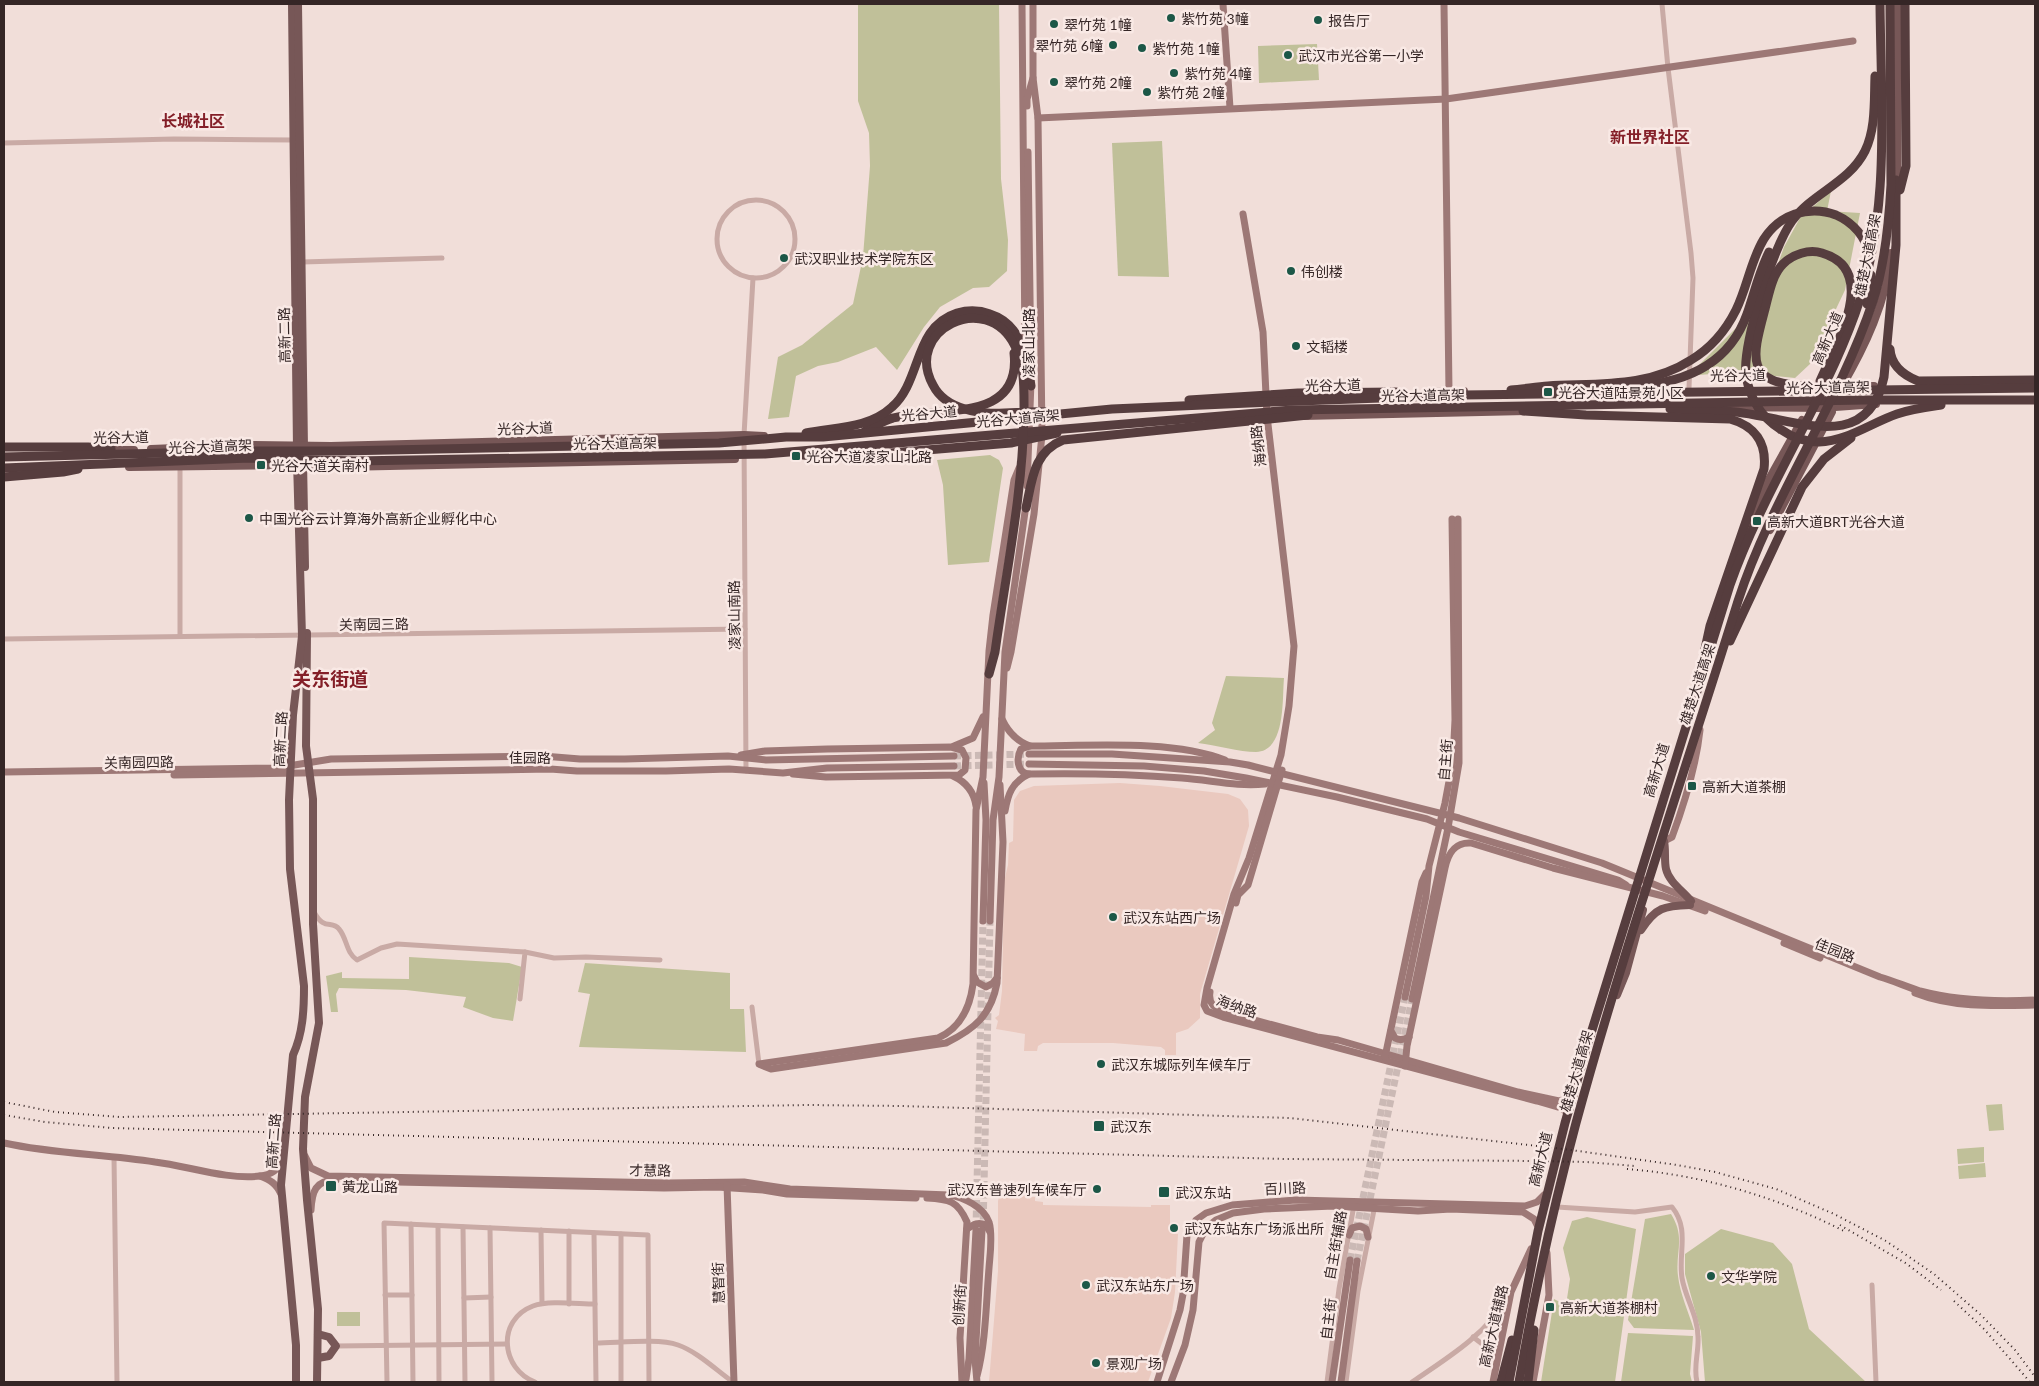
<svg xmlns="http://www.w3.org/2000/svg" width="2039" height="1386" viewBox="0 0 2039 1386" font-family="Lato,'Noto Sans SC',sans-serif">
	<rect width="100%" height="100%" fill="#f1ded9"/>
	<g fill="#c0c099">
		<polygon points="858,4 999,4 1001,179 1008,240 1007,271 989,287 973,288 940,307 924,327 897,370 876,347 838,362 818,366 796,376 789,417 768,419 778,357 802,345 853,304 863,257 870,166 869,133 858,101"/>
		<polygon points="1317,44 1319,80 1259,83 1258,46"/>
		<polygon points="1162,141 1169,277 1118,276 1112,143"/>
		<polygon points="1831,191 1827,211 1860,213 1845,290 1810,364 1795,378 1735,372 1699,375 1699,365 1739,325 1772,281 1784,247 1800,218"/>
		<polygon points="990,455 999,460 1003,468 989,562 948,565 943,485 937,460"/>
		<path d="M1226 676 1284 678C1282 699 1286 751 1256 752 1240 752 1215 745 1198 743L1215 730 1212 723Z"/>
		<polygon points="409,957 509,963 522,967 513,1021 493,1018 463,1007 466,997 406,990 339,988 336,994 338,1012 331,1012 326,976 342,972 342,978 409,979"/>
		<polygon points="585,963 730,973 730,1009 744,1009 746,1052 579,1047 590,994 578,992"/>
		<polygon points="2002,1104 2004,1130 1989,1131 1986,1105"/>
		<polygon points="1984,1147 1984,1162 1958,1164 1957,1149"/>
		<polygon points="1985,1163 1986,1177 1959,1179 1958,1166"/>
		<path d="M1671 1214C1686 1238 1675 1252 1678 1276 1680 1294 1689 1313 1694 1330L1634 1328 1628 1320 1645 1219Z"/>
		<polygon points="1587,1217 1636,1229 1615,1382 1541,1382 1554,1299 1566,1305 1570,1279 1563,1248 1572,1221"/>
		<polygon points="1721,1229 1773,1243 1792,1264 1809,1329 1866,1382 1705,1382 1701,1332 1685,1274 1685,1254"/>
		<rect x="337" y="1312" width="23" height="14"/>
		<polygon points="1628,1333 1693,1336 1690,1374 1692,1382 1621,1382"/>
	</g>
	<g fill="#eac9bf">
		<polygon points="1120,783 1160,786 1228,794 1240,799 1248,810 1249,826 1200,994 1200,1018 1188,1029 1176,1033 1176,1055 1165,1055 1165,1050 1161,1047 1113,1043 1043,1043 1038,1046 1037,1051 1024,1051 1025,1034 996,1029 998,1021 995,1018 999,1015 1002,991 1004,882 1008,865 1009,843 1013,841 1014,800 1020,791 1034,786"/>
		<polygon points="1000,1193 1025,1193 1025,1197 1035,1197 1035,1201 1043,1202 1043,1205 1151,1207 1151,1205 1170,1205 1170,1233 1178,1234 1175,1292 1171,1318 1148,1382 989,1382 998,1271 998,1201"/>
	</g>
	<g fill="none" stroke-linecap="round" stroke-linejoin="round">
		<g stroke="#cbb9b5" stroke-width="7" stroke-dasharray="7 3.5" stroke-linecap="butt">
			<polyline points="954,756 1029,754"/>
			<polyline points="954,766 1029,764"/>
			<polyline points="976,1228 983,921"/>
			<polyline points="983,1230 990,921"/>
			<polyline points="1350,1260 1405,997"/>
			<polyline points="1357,1261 1412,999"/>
		</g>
		<g stroke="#c9aaa5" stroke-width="5">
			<polyline points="1662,4 1668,68 1691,253 1693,278 1689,388"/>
			<polyline points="4,143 174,139 294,140"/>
			<circle cx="756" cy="239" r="39"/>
			<polyline points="302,262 442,258"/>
			<polyline points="180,635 180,467"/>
			<polyline points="4,639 745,629"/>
			<polyline points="746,771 744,435 753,278"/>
			<path d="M314 912C324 931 332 920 339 929 347 938 346 953 357 960L381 948 397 944 525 952 520 999"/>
			<polyline points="525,952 554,958 586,957 660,960"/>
			<polyline points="752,1007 759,1064"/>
			<polyline points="114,1157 117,1382"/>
			<path d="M1557 1207 1635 1212 1672 1207C1690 1229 1678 1253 1682 1278 1685 1297 1698 1316 1698 1337 1699 1352 1693 1367 1697 1382"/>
			<polyline points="411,1224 413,1382"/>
			<polyline points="438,1226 439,1382"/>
			<polyline points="463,1227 465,1382"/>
			<polyline points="490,1228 492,1382"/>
			<polyline points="541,1230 542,1303"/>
			<polyline points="569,1231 569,1304"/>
			<polyline points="594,1233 596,1382"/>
			<polyline points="621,1234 621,1382"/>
			<polyline points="1872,1285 1876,1382"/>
			<polyline points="385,1295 412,1295"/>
			<polyline points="464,1298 491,1297"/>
			<polyline points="1473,1337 1498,1356"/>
			<path d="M596 1343C618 1343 658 1338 678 1345 698 1352 716 1370 733 1382"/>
			<polyline points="336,1346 507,1344"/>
			<polyline points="387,1382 384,1223 648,1235 649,1382"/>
			<path d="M535 1382C501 1369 496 1320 533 1306 549 1300 578 1304 595 1304"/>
			<polyline points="1327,1382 1339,1289 1354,1205"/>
			<polyline points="1346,1382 1358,1291 1375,1205"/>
			<path d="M1412 1382C1446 1359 1487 1334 1508 1297"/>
		</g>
		<g stroke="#9d7876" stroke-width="7">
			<polyline points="1022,4 1025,351"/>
			<polyline points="1223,4 1230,108"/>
			<polyline points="1444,4 1449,391"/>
			<polyline points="1027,106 1027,99 1033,78"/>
			<polyline points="1038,118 1446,99 1853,41"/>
			<polyline points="1028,152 1031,369"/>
			<polyline points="1243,214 1263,332 1267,416 1294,646 1289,706 1281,755 1249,858 1234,894 1207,988 1204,1005 1207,1011 1223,1017 1537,1101 1561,1108 1565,1111"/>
			<polyline points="1027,486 1031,382"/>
			<polyline points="1007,668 1011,652 1034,514 1042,435 1038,118 1033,78 1033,4"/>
			<path d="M1002 719C1008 732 1016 741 1030 746 1088 746 1172 739 1225 760"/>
			<polyline points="954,746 973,738 983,717"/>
			<path d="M1029 754H1112L1230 762 1248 765 1459 818 1602 863 1880 977C1894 981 1907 987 1920 991 1958 1001 1997 1002 2035 1000"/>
			<polyline points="741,755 765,751 827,749 951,747 962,750 966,758 965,770 959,775 826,777 793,774"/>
			<polyline points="1029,764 1144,766 1204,771 1246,778 1337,797 1427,819 1459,832 1618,880 1626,885"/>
			<polyline points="4,772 276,768 331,759 543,756 580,759 625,759 728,756 766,760 954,756"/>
			<path d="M1029 774C1017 773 1016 758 1021 749L1030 746"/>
			<polyline points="174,775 550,769 577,771 666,771 729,769 783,773 827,768 954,766"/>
			<path d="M953 776C966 782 974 792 976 806"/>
			<path d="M1005 811C1008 794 1012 782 1029 774 1081 773 1131 774 1182 778 1211 780 1237 787 1265 784"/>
			<path d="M1664 841 1672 837C1685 802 1696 767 1700 730"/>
			<polyline points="1236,903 1238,895 1248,885 1282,770"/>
			<polyline points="983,921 986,820 984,783"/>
			<polyline points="990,921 993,820 999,777 1005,652 1026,505"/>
			<polyline points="1784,943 1820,958"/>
			<polyline points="974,976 977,982 986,987 993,983 997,978"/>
			<path d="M1210 992C1208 1004 1215 1009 1225 1012L1317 1037 1338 1040 1518 1092 1559 1101 1568 1098"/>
			<path d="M1915 993C1953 1008 1995 1006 2035 1005"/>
			<polyline points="1405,997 1426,896 1429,866 1445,803 1453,760 1455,720 1452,519"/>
			<polyline points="1412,999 1448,828 1459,763 1458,519"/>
			<path d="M1391 1031 1395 1038C1400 1041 1404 1040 1409 1037"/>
			<polyline points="1385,1057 1422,882 1426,873"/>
			<path d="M759 1064 938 1038C961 1028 970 1007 973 984L976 810 983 777 989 651 993 615 1014 480 1019 468"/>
			<path d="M761 1065 771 1069 946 1043C975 1029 991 1015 997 983L1003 842 1000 785"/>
			<path d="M1405 1066 1407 1046 1445 868C1448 854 1454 842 1471 843L1553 868 1663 896 1705 911"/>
			<path d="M4 1143C54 1154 104 1154 155 1162 188 1166 227 1180 260 1176 271 1175 279 1169 283 1159"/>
			<path d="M305 1156 311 1168 328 1176 667 1183 744 1182 790 1189 949 1195C963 1197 984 1207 989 1222 993 1235 990 1254 989 1268 986 1304 986 1341 977 1376"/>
			<path d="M260 1176C270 1180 276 1183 281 1194"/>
			<polyline points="352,1181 664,1188 717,1187 763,1190 787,1194 916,1198"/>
			<polyline points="727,1185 734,1382"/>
			<path d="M927 1198C949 1199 958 1201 967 1222L960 1338 962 1382"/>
			<path d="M311 1210C312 1192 315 1180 336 1180"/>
			<path d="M967 1229C974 1224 978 1222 986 1225L990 1232"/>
			<polyline points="1349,1235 1352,1228 1360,1226 1366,1229 1368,1237"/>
			<polyline points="966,1379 969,1359 976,1230"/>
			<polyline points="977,1382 975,1360 982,1230"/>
			<polyline points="1157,1382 1180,1310 1183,1294 1187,1235 1196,1220 1206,1213 1232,1205 1296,1200 1525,1206 1537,1202 1544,1195"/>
			<polyline points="1171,1382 1185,1345 1193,1310 1199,1242 1206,1228 1216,1220 1233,1213 1264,1209 1333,1206 1418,1211 1451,1209 1523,1212 1534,1219 1537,1225"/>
			<polyline points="1332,1382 1350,1260"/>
			<polyline points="1341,1382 1357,1261"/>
			<polyline points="1493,1382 1511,1292 1531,1249"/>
			<polyline points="1533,1382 1549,1295 1547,1253"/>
		</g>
		<g stroke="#775757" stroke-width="8">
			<polyline points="292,4 297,449"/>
			<polyline points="298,4 304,449"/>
			<polyline points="1897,186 1898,4"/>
			<polyline points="1801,387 1874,386"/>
			<path d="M1841 388C1865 347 1887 301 1891 253"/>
			<polyline points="1431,392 1464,391"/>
			<polyline points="1720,407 1822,408 1876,404"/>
			<polyline points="1303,416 1528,411"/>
			<polyline points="151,449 252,445 331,446 744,435 764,436"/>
			<polyline points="106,450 134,450"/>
			<polyline points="303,461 305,567"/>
			<polyline points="129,467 303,465 341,467 735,459"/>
			<polyline points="1770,530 1832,412 1830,407 1833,403"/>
			<polyline points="1746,535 1764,488 1802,420"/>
			<polyline points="307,633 306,746 313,799 313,924 319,1023 305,1097 303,1149 307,1200 318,1309 317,1382"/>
			<path d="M1664 841C1666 850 1664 860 1666 869 1669 882 1683 891 1691 901"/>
			<path d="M1641 930C1656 907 1664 906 1690 905"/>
			<polyline points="1617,995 1626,973 1643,910"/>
			<polyline points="318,1358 329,1356 336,1346 329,1337 318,1334"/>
			<path d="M296 1382V1345L281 1185 293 1055C303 1033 304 1010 304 986L290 869 289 800 293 715 302 636 297 461"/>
		</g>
		<g stroke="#563d3e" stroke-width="9">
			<path d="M1875 76C1874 101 1876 128 1865 151 1849 183 1812 193 1792 221 1773 247 1742 345 1746 376 1750 398 1761 417 1780 429 1791 437 1805 442 1819 442 1847 441 1871 423 1897 414 1911 409 1927 407 1941 405"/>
			<polyline points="1900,190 1906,166 1905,4"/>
			<polyline points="1867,304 1871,275"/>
			<path d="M1890 349C1891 366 1903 375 1918 381L2035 380"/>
			<path d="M1634 386C1684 383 1729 365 1747 314 1754 294 1759 272 1769 252"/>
			<path d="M1806 386C1744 383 1752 358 1765 309 1769 294 1772 275 1783 264 1793 254 1809 249 1822 253 1881 270 1835 346 1820 381"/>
			<path d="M1511 390C1523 389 1536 387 1548 386 1597 383 1648 388 1691 360 1711 348 1726 330 1736 310 1753 276 1753 228 1795 214 1808 210 1823 210 1836 215 1854 223 1866 238 1870 257"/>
			<polyline points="1189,400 1298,393 1396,392"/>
			<path d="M1670 409C1695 410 1719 410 1743 413 1797 420 1868 454 1884 377L1896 245V180"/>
			<path d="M1523 411 1586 415 1730 419C1755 426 1767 443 1764 469L1710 626 1705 649"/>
			<path d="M865 431C874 427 884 420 893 418 938 406 1022 424 1014 353"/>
			<path d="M806 433C835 427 868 429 892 407 922 381 913 327 957 313 968 310 979 310 990 314 1022 324 1027 358 1031 386"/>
			<polyline points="4,447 88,447 111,449"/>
			<polyline points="803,455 830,458 1011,443 1057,433"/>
			<polyline points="4,457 247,451 341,451 719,443 786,437 823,437 865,433 1112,409 1272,402 1462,395 2035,388"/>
			<polyline points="4,468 249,458 355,461 765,454 1292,410 1864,400 2035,400"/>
			<polyline points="4,477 63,472 78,469"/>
			<path d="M1026 508C1032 481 1033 452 1063 440L1308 415"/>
			<polyline points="1730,641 1802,487 1824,459 1851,438"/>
			<path d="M989 674 995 652C1006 572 1023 493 1024 412 1024 389 1025 367 1015 346 986 288 903 331 933 385 939 397 951 405 965 409 992 418 1020 410 1047 412"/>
			<polyline points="1501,1382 1512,1340"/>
			<path d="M1509 1382 1538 1231 1565 1123 1588 1043 1730 585C1763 491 1821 408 1855 314 1891 215 1881 108 1880 4"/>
			<path d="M1519 1382C1534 1295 1553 1209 1576 1123 1624 947 1684 775 1738 601 1772 496 1838 406 1873 301 1885 264 1889 223 1891 185L1890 4"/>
			<polyline points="1528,1382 1534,1330"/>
		</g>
		<g stroke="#352626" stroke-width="2" stroke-dasharray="1 4" stroke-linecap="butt">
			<polyline points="4,1102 55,1112 120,1117 807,1105 901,1106 1290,1118 1564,1149 1677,1165 1715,1172 1776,1189 1834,1214 1886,1241 1934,1274 1981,1315 2016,1351 2035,1377"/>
			<polyline points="4,1115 45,1122 112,1128 1286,1159 1537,1161 1587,1162 1635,1166"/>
			<path d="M1627 1169C1703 1175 1777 1197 1844 1231"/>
			<polyline points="1840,1225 1907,1264 1941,1290"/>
			<polyline points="1954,1301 1984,1329 2030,1382"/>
		</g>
	</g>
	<g fill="#1c5747" stroke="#f9e9e5" stroke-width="2">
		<circle cx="1171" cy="18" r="5"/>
		<circle cx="1318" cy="20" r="5"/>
		<circle cx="1054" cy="24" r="5"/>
		<circle cx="1113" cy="45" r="5"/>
		<circle cx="1142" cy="48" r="5"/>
		<circle cx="1288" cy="55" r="5"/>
		<circle cx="1174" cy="73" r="5"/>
		<circle cx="1054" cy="82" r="5"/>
		<circle cx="1147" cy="92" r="5"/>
		<circle cx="784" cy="258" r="5"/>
		<circle cx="1291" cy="271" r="5"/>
		<circle cx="1296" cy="346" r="5"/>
		<rect x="1543" y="387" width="10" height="10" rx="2.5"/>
		<rect x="791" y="451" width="10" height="10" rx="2.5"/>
		<rect x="256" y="460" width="10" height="10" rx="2.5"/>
		<circle cx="249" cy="518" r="5"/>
		<rect x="1752" y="516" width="10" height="10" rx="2.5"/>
		<rect x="1687" y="781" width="10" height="10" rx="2.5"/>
		<circle cx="1113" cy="917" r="5"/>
		<circle cx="1101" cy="1064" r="5"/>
		<rect x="1093" y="1120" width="12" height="12" rx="2.5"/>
		<rect x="325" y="1180" width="12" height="12" rx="2.5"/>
		<circle cx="1097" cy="1189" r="5"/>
		<rect x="1158" y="1186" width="12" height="12" rx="2.5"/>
		<circle cx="1174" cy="1228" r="5"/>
		<circle cx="1711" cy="1276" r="5"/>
		<circle cx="1086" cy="1285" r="5"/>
		<rect x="1545" y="1302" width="10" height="10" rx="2.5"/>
		<circle cx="1096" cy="1363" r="5"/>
	</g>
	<g text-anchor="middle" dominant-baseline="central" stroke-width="5" stroke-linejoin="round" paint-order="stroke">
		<g font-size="14" fill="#352626" stroke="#f9e9e5" text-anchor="start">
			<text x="1181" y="18">紫竹苑 3幢</text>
			<text x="1328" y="20">报告厅</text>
			<text x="1064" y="24">翠竹苑 1幢</text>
			<text x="1103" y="45" text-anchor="end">翠竹苑 6幢</text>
			<text x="1152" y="48">紫竹苑 1幢</text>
			<text x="1298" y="55">武汉市光谷第一小学</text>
			<text x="1184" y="73">紫竹苑 4幢</text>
			<text x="1064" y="82">翠竹苑 2幢</text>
			<text x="1157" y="92">紫竹苑 2幢</text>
			<text x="794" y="258">武汉职业技术学院东区</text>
			<text x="1301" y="271">伟创楼</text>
			<text x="1306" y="346">文韬楼</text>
			<text x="1558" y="392">光谷大道陆景苑小区</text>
			<text x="806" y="456">光谷大道凌家山北路</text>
			<text x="271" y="465">光谷大道关南村</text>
			<text x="259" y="518">中国光谷云计算海外高新企业孵化中心</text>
			<text x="1767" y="521">高新大道BRT光谷大道</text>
			<text x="1702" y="786">高新大道茶棚</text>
			<text x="1123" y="917">武汉东站西广场</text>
			<text x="1111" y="1064">武汉东城际列车候车厅</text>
			<text x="1110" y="1126">武汉东</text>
			<text x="342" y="1186">黄龙山路</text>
			<text x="1087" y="1189" text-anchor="end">武汉东普速列车候车厅</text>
			<text x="1175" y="1192">武汉东站</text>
			<text x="1184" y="1228">武汉东站东广场派出所</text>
			<text x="1721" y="1276">文华学院</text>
			<text x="1096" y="1285">武汉东站东广场</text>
			<text x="1560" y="1307">高新大道茶棚村</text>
			<text x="1106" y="1363">景观广场</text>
		</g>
		<g font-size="14" fill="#352626" stroke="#f9e9e5">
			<text transform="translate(1867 255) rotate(-79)">雄楚大道高架</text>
			<text transform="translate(284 335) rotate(-91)">高新二路</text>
			<text transform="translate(1827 338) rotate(-67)">高新大道</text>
			<text transform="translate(1028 343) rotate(-90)">凌家山北路</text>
			<text transform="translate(1738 375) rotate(-1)">光谷大道</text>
			<text transform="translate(1333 385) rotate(-1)">光谷大道</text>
			<text transform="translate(1828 387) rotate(-1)">光谷大道高架</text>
			<text transform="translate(1423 395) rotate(-1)">光谷大道高架</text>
			<text transform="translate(929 413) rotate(-5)">光谷大道</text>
			<text transform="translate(1018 418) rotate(-5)">光谷大道高架</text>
			<text transform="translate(525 428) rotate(-2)">光谷大道</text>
			<text transform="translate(121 437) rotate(-1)">光谷大道</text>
			<text transform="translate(615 443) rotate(-1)">光谷大道高架</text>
			<text transform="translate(210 446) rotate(-2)">光谷大道高架</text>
			<text transform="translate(1258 446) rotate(-97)">海纳路</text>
			<text transform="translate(734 615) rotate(-91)">凌家山南路</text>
			<text transform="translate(374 624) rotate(-1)">关南园三路</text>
			<text transform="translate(1697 684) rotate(-72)">雄楚大道高架</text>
			<text transform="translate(280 739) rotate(-87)">高新二路</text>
			<text x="530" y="757">佳园路</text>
			<text transform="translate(1445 760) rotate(-85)">自主街</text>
			<text transform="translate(139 762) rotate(-1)">关南园四路</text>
			<text transform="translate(1656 770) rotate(-73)">高新大道</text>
			<text transform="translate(1835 950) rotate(21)">佳园路</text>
			<text transform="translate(1237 1006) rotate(19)">海纳路</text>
			<text transform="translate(1576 1071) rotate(-74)">雄楚大道高架</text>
			<text transform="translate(273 1141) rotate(-86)">高新二路</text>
			<text transform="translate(1540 1159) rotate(-76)">高新大道</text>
			<text transform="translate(650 1170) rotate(1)">才慧路</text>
			<text transform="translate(1285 1188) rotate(-3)">百川路</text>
			<text transform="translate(1335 1245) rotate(-80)">自主街辅路</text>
			<text transform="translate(718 1283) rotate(-92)">慧智街</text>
			<text transform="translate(959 1305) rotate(-86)">创新街</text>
			<text transform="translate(1328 1319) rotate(-83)">自主街</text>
			<text transform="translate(1493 1326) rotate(-77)">高新大道辅路</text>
		</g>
		<g font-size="16" font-weight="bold" fill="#841f28" stroke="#f9e9e5">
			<text x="193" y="120">长城社区</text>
			<text x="1650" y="136">新世界社区</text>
		</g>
		<g font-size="19" font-weight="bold" fill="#841f28" stroke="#f9e9e5">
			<text x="330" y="678">关东街道</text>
		</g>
	</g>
	<rect width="2039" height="1386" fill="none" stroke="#352626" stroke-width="10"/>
</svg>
